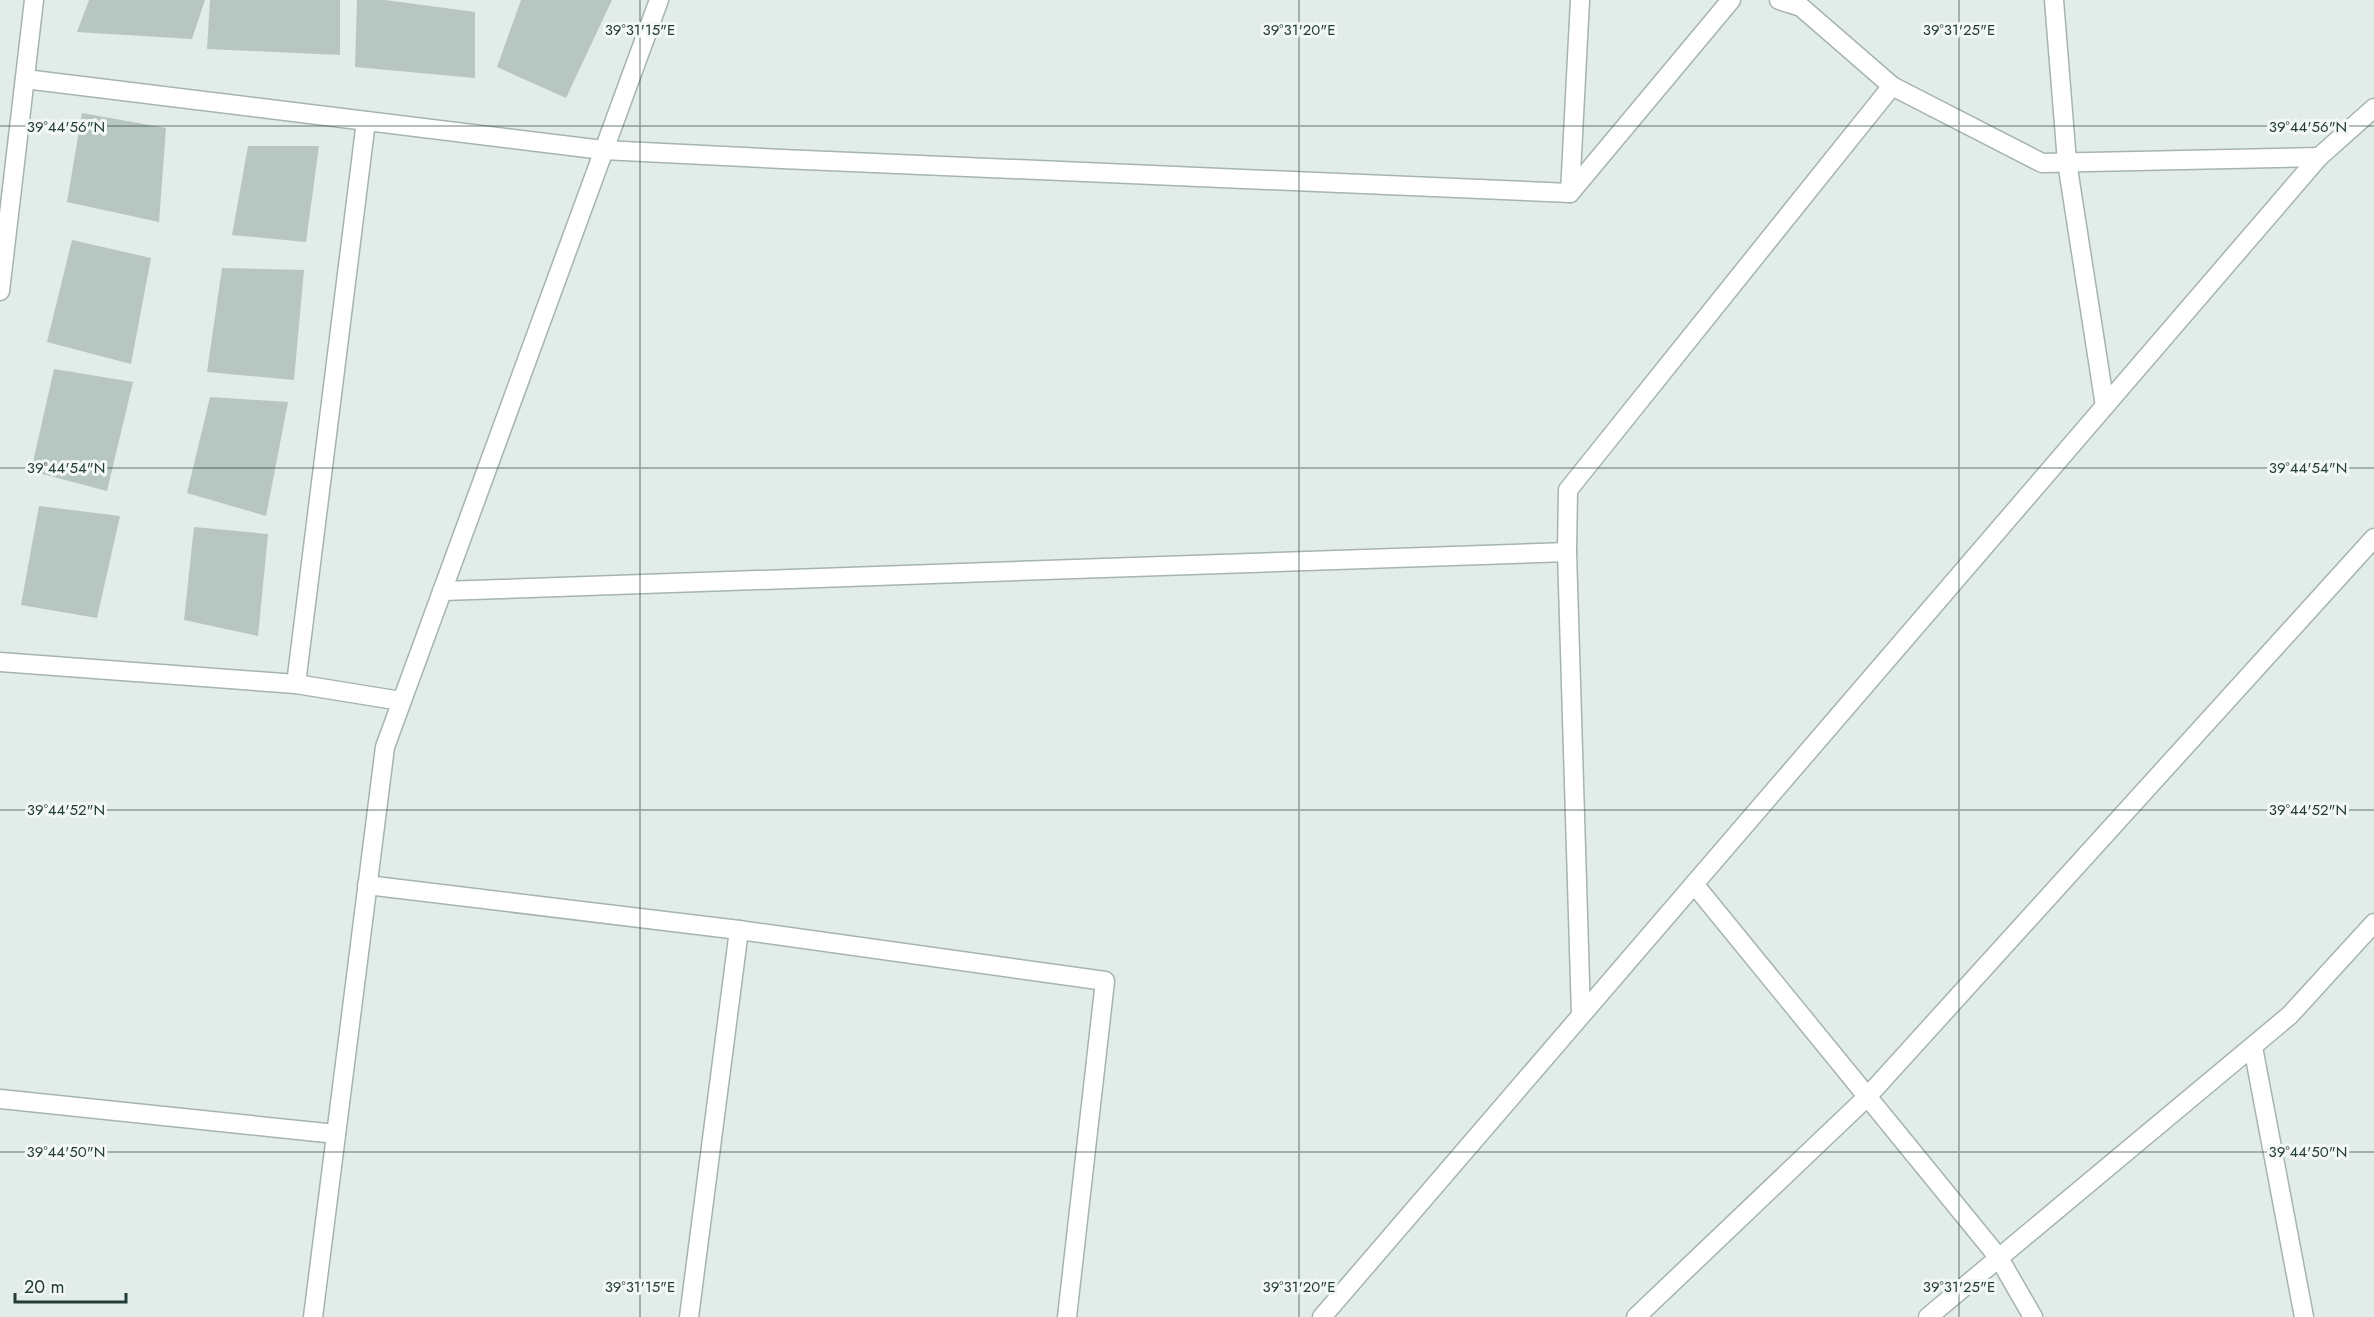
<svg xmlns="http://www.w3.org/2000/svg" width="2374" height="1317" viewBox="0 0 2374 1317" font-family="Jost,sans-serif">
	<rect width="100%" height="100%" fill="#e2ece8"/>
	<g fill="#b8c6c1">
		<polygon points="89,0 205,0 192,39 77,32"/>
		<polygon points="210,0 340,0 340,55 207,49"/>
		<polygon points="357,0 385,0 475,12 475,78 355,67"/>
		<polygon points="521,0 612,0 566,98 497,67"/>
		<polygon points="82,113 166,128 159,222 67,202"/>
		<polygon points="248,146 319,146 306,242 232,235"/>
		<polygon points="72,240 151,258 131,364 47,342"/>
		<polygon points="222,268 304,270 294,380 207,372"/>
		<polygon points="54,369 133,382 107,491 31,471"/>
		<polygon points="210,397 288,402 266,516 187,493"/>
		<polygon points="39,506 120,516 97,618 21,605"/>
		<polygon points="194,527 268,534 258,636 184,620"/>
	</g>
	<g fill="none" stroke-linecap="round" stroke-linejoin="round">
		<defs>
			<g id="minor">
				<polyline points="1779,0 1801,7 1892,86 2042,163 2319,157"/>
				<polyline points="2054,0 2067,162 2105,406"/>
				<polyline points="25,79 603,150 782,159 1570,193 1731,0"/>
				<polyline points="1570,193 1580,0"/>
				<polyline points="0,291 34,0"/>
				<polyline points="1567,552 1568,490 1892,86"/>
				<polyline points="442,591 1567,552 1581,1015"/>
				<polyline points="0,662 296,684 401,701"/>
				<polyline points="296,684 366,121"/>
				<polyline points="1694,884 1999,1258 2033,1317"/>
				<polyline points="367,885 739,930 1105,981 1067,1317"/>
				<polyline points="2253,1047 2304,1317"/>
				<polyline points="0,1099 336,1134"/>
				<polyline points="313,1317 385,747 659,0"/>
				<polyline points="689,1317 739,930"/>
				<polyline points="1636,1317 1867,1097 2374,538"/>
				<polyline points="1928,1317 2290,1015 2374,923"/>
			</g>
			<polyline id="tertiary" points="1322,1317 2319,157 2374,108"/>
		</defs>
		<use href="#minor" stroke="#a5b4af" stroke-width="21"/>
		<use href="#tertiary" stroke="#a5b4af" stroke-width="21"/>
		<use href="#minor" stroke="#fff" stroke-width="18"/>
		<use href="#tertiary" stroke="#fff" stroke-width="18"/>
	</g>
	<path fill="none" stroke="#233c37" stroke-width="1.5" stroke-opacity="0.45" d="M640 0V1317M1299 0V1317M1959 0V1317M0 126H2374M0 468H2374M0 810H2374M0 1152H2374"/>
	<g font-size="15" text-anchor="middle" fill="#233c37" stroke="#f3f8f6" stroke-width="6" stroke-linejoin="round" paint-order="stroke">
		<text x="640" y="35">39°31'15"E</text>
		<text x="1299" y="35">39°31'20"E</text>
		<text x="1959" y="35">39°31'25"E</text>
		<text x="66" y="132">39°44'56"N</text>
		<text x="2308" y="132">39°44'56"N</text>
		<text x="66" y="473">39°44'54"N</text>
		<text x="2308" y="473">39°44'54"N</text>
		<text x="66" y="815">39°44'52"N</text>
		<text x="2308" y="815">39°44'52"N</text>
		<text x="66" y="1157">39°44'50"N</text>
		<text x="2308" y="1157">39°44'50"N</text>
		<text x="640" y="1292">39°31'15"E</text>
		<text x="1299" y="1292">39°31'20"E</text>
		<text x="1959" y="1292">39°31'25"E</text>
	</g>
	<path d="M15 1293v9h111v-9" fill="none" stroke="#233c37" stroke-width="3"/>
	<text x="24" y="1293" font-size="18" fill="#233c37" stroke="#f3f8f6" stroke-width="4.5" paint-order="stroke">20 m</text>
</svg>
